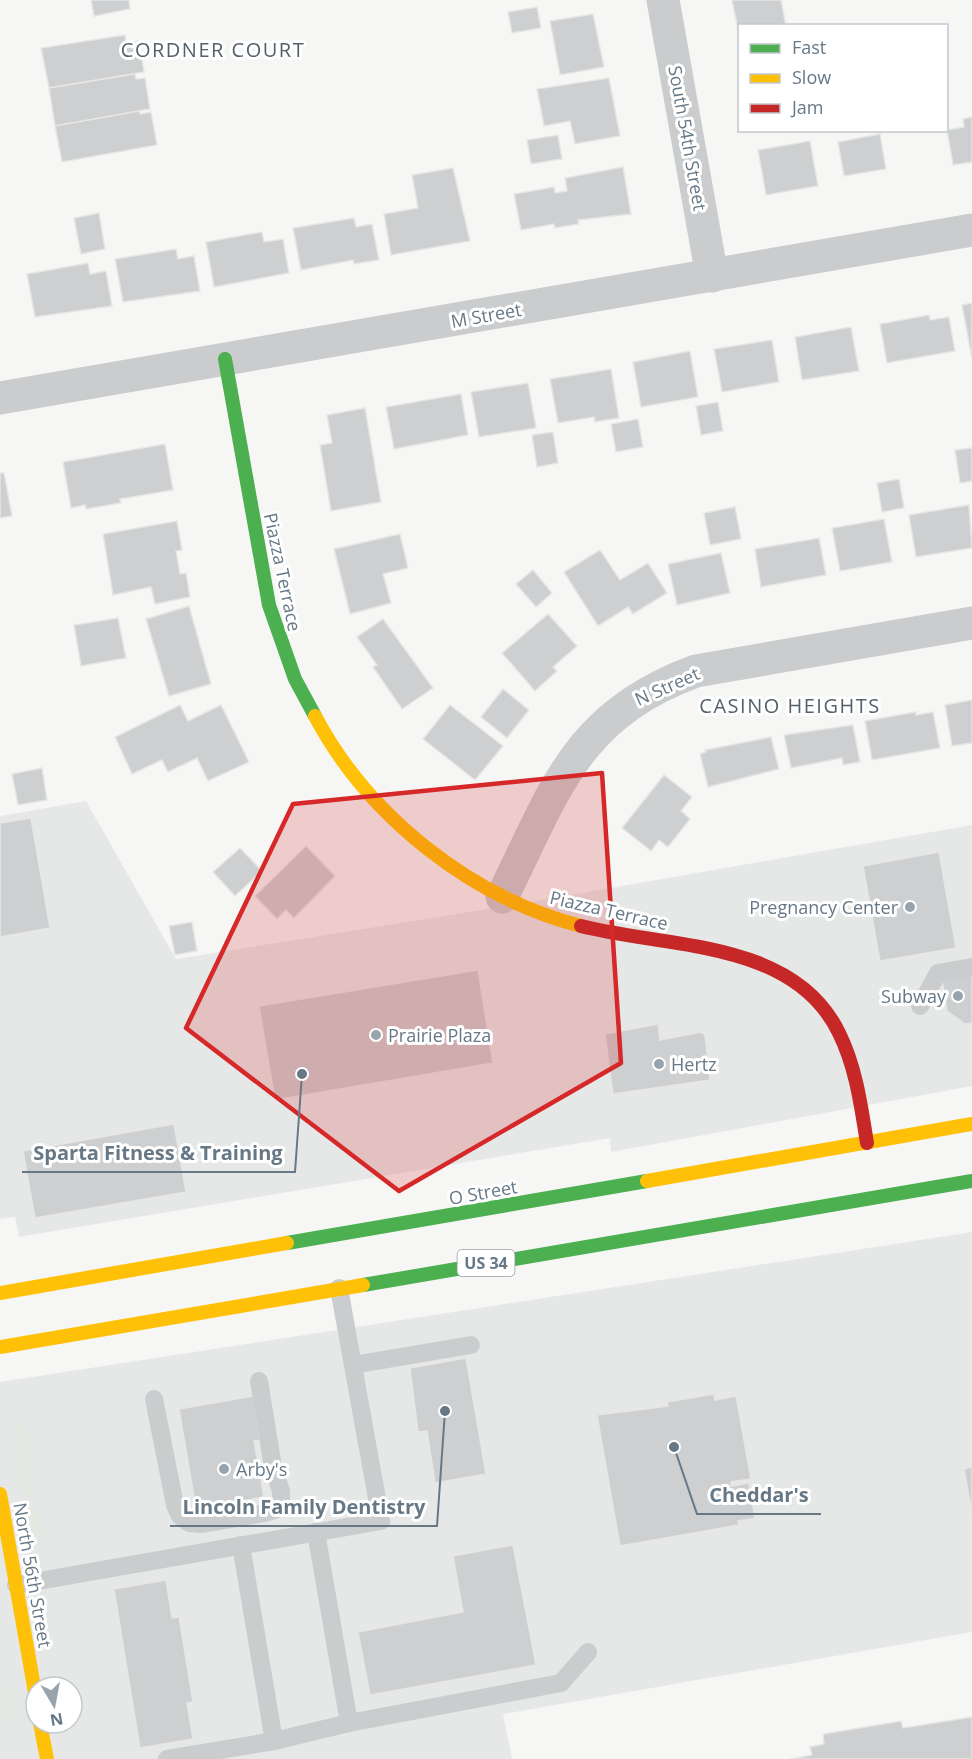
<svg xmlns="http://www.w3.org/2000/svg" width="972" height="1759" viewBox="0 0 972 1759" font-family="'Open Sans',sans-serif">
	<rect width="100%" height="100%" fill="#f6f6f5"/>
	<g fill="#e6e8e8" fill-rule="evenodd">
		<polygon points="86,801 176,959 519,904 972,825 972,1086 611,1152 610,1138 19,1237 15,1217 0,1219 0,816"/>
		<path d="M972 1232V1632L503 1714 512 1759H0V1382ZM36 1687H72V1723H36Z"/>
	</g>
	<g fill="#e5e8e2">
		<path d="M23 1419 45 1548 41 1552C26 1535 14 1445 16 1421Z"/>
		<polygon points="0,1647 13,1713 9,1722 2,1729"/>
	</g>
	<g fill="#cdcfd0" stroke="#e6e6e5" stroke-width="1.5">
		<polygon points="91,0 129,0 130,9 94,16"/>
		<polygon points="732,0 781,0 786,26 740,26 740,39"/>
		<polygon points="537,7 541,28 512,33 508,12"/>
		<polygon points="593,14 604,67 560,75 550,21"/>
		<polygon points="125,35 126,43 139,41 144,72 49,88 41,48"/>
		<polygon points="135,74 136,79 145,78 150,109 55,126 49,88"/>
		<polygon points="609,78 620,136 575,144 570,121 544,126 537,89"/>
		<polygon points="139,111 140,114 151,112 157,145 62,162 55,126"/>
		<polygon points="972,117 972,162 953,165 947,130 964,127 963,119"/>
		<polygon points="880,134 886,169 844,176 838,142"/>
		<polygon points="558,135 562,159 531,164 527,140"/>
		<polygon points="810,141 818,186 766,195 758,150"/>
		<polygon points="623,167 631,214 578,220 579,224 555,228 554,224 521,230 514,194 554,187 555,193 567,191 565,178"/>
		<polygon points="453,168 470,241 391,255 384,214 418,208 412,175"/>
		<polygon points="99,213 105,249 81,254 74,218"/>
		<polygon points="354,218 356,227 372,224 379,260 354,264 353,260 301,270 293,228"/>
		<polygon points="262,232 264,242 283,239 289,273 214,287 206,242"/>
		<polygon points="176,249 178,259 194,256 200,291 123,302 115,259"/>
		<polygon points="88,263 90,274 106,271 112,306 35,317 27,274"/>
		<polygon points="972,303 972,359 962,305"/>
		<polygon points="929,315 930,320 949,317 955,351 887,363 880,324"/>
		<polygon points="851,327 859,371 802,380 795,337"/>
		<polygon points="772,340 779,382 722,392 714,349"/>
		<polygon points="690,351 698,397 641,407 633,362"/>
		<polygon points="611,369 619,418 595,422 594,417 558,423 550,379"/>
		<polygon points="528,383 536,428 479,437 471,392"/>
		<polygon points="461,394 468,435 394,449 386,407"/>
		<polygon points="718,402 723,431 701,435 696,406"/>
		<polygon points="365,408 381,502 331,511 320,445 332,443 327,415"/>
		<polygon points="638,419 643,447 616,452 611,424"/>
		<polygon points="553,432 558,463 537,467 532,435"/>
		<polygon points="165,444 173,490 120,499 121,503 86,509 85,505 71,508 63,462"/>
		<polygon points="972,448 972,481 960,483 955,450"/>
		<polygon points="0,473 4,473 12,516 0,518"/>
		<polygon points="899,479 904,508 882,512 877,483"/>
		<polygon points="969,505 972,548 916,557 909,515"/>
		<polygon points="735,507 741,539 710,545 704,513"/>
		<polygon points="884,519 892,562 840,571 832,528"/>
		<polygon points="177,521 182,550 176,551 180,574 186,573 190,597 155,604 151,587 113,595 103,534"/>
		<polygon points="400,534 408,568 383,574 391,603 350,614 334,549"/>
		<polygon points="819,538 826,575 761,587 755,549"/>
		<polygon points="600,550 620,580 648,563 667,593 633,614 628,607 598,626 564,572"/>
		<polygon points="721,553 730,593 677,605 668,564"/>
		<polygon points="533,570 552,593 536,607 516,584"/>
		<polygon points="189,606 211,684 169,696 146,619"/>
		<polygon points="548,614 577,646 553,667 557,671 535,691 502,653"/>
		<polygon points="118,618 126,658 81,666 74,625"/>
		<polygon points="383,619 433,688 402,709 373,667 377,665 357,637"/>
		<polygon points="503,689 529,710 507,738 481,717"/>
		<polygon points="972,700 972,743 952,746 945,705"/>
		<polygon points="180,705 188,721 221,705 249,762 208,781 197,758 168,772 162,760 132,774 115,737"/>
		<polygon points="450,705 503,746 475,780 423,739"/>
		<polygon points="916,712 916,715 933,712 940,748 872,760 865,721"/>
		<polygon points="853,725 860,762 843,765 842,758 791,768 784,735"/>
		<polygon points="771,737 779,769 708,787 700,754 706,752 705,750"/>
		<polygon points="42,768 47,800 18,805 12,774"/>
		<polygon points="664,775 692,797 681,811 690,819 668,847 659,840 651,851 622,828"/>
		<polygon points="31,818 50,928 0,937 0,823"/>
		<polygon points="306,846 335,876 294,918 286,910 277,919 255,896"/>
		<polygon points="240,848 262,871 235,896 213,872"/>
		<polygon points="939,852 956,948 880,961 863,866"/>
		<polygon points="192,922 197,951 175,955 169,926"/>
		<polygon points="478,970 493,1063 275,1100 259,1006"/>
		<polygon points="972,975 972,1023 965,1024 947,1011 942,980"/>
		<polygon points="658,1024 660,1040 701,1032 705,1035 710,1080 613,1094 605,1034"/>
		<polygon points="174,1124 186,1192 35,1218 23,1151"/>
		<polygon points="466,1358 486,1474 435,1483 427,1431 418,1432 410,1368"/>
		<polygon points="714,1394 715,1400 736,1396 751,1479 731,1482 731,1486 749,1483 755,1518 738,1521 739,1525 620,1546 597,1415 668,1406 667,1402"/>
		<polygon points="253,1396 260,1440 254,1441 264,1497 196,1509 179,1409"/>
		<polygon points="972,1467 972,1514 964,1469"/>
		<polygon points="513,1545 536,1665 370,1695 358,1632 463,1612 453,1556"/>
		<polygon points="166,1580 172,1618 179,1617 193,1702 187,1703 193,1739 140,1748 114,1589"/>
		<polygon points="972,1717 972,1759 790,1759 812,1755 810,1747 824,1744 823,1734 901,1721 903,1728"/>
	</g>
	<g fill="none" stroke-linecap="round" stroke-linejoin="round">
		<g stroke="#cbcccd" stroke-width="18">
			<polyline points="920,1006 938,973 972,967"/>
			<polyline points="353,1365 471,1345"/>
			<polyline points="154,1399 175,1505 180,1516 189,1523 202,1524 265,1513 275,1510 281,1502 281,1491 273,1467 259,1381"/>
			<polyline points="316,1532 349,1723 561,1683 588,1652"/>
			<polyline points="241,1545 274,1741 349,1723"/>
			<polyline points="16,1585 381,1521 339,1288"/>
			<polyline points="167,1759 274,1741"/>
		</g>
		<g stroke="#cbcccd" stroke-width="33">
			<polyline points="663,0 712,276"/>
			<polyline points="0,398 972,230"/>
			<path d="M502 897C555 791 575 715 696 671L972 623"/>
		</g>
		<g stroke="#4caf50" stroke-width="14">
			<polyline points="225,359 269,605 295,679 315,716"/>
			<polyline points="287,1243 647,1181"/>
			<polyline points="363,1285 972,1181"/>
		</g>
		<g stroke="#ffc107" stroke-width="14">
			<path d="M315 716C368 816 471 898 581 926"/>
			<polyline points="647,1181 972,1124"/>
			<polyline points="0,1293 287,1243"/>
			<polyline points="0,1347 363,1285"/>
			<polyline points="0,1494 36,1698"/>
			<polyline points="40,1723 47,1759"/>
		</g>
		<path stroke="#c62828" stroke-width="14" d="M581 926C666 948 794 939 839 1033 856 1067 861 1106 867 1143"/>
	</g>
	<path fill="#d62828" fill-opacity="0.2" stroke="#d62828" stroke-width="4.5" stroke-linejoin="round" d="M602 773 621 1063 399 1191 186 1028 293 804Z"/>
	<g fill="#98a4ad" stroke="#fff" stroke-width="2">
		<circle cx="910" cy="907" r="6"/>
		<circle cx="958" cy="996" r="6"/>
		<circle cx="376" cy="1035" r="6"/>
		<circle cx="659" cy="1064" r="6"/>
		<circle cx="224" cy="1469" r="6"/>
	</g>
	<g text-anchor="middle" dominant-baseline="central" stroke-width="6" stroke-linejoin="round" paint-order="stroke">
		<rect fill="#fff" stroke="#94a0aa" stroke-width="1.5" x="457.5" y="1250" width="57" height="26" rx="4.5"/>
		<g font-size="16" font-weight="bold" fill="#667886">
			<text x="486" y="1263">US 34</text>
		</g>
		<g font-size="18" fill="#667886" stroke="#fff">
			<text transform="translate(688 138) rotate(80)">South 54th Street</text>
			<text transform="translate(486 315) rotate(-10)">M Street</text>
			<text transform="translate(283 572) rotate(78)">Piazza Terrace</text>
			<text transform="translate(667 686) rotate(-24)">N Street</text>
			<text transform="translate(609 910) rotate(13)">Piazza Terrace</text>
			<text transform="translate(483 1192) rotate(-10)">O Street</text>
			<text transform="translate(33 1575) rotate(80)">North 56th Street</text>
		</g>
		<g font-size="18" fill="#667886" stroke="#fff" text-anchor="start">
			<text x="898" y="907" text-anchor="end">Pregnancy Center</text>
			<text x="946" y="996" text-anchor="end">Subway</text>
			<text x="388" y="1035">Prairie Plaza</text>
			<text x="671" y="1064">Hertz</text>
			<text x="236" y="1469">Arby's</text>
		</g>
		<g font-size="20" letter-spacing="1.5" fill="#54616b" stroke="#fff">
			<text x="213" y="49">CORDNER COURT</text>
			<text x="790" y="705">CASINO HEIGHTS</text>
		</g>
	</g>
	<path fill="none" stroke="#667886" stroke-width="2" d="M302 1074L295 1172H22M674 1447L697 1514H821M445 1411L437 1526H170"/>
	<g fill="#667886" stroke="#fff" stroke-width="2">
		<circle cx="302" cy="1074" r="6"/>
		<circle cx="674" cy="1447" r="6"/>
		<circle cx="445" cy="1411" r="6"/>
	</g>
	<g font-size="20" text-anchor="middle" font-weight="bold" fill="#667886" stroke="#fff" stroke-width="6" stroke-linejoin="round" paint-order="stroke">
		<text x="158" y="1160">Sparta Fitness &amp; Training</text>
		<text x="759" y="1502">Cheddar's</text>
		<text x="304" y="1514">Lincoln Family Dentistry</text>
	</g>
	<rect x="738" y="24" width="210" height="108" fill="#ffffff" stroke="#c2c9cf" stroke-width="1.5"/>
	<rect x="750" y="44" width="30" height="9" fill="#4caf50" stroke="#c2c9cf" stroke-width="1.5"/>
	<text x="792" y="54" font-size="18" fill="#667886">Fast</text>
	<rect x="750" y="74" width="30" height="9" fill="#ffc107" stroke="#c2c9cf" stroke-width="1.5"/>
	<text x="792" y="84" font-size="18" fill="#667886">Slow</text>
	<rect x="750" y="104" width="30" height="9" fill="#c62828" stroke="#c2c9cf" stroke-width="1.5"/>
	<text x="792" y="114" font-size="18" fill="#667886">Jam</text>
	<g transform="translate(54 1705) rotate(170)"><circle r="28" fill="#ffffff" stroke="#c2c9cf" stroke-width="1.5"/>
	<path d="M0-4.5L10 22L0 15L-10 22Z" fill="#98a4ad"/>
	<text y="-9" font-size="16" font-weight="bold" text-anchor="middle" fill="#667886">N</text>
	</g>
</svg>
